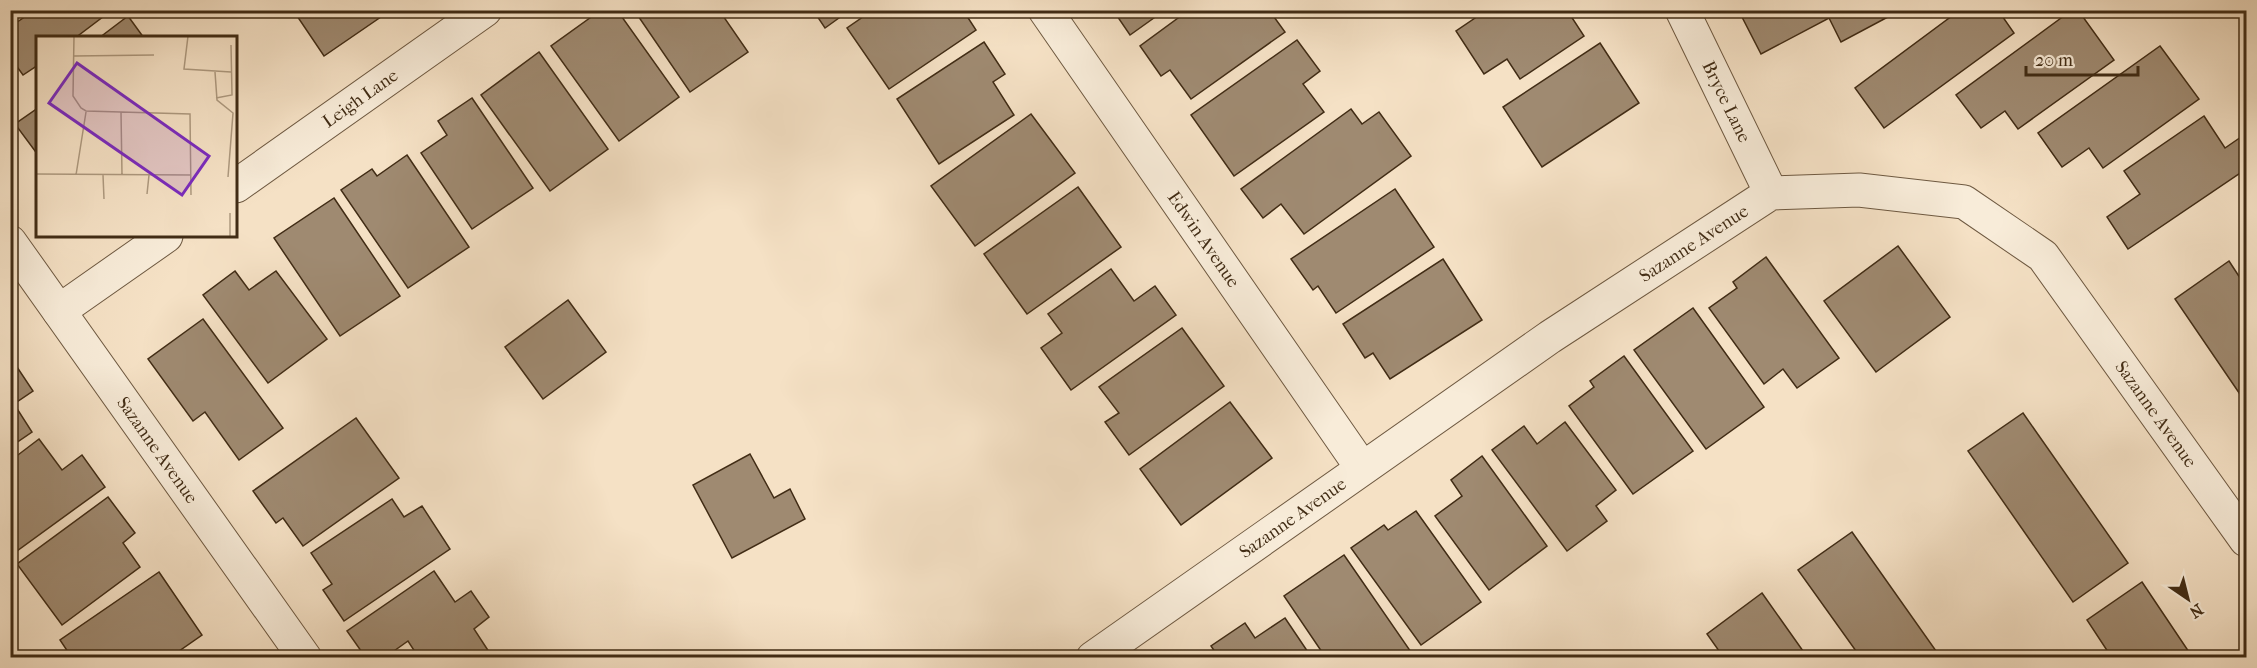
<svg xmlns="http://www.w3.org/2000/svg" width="2257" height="668" viewBox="0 0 2257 668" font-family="'IM FELL French Canon',serif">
	<rect width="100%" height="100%" fill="#f5e1c5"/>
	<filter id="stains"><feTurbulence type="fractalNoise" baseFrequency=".00333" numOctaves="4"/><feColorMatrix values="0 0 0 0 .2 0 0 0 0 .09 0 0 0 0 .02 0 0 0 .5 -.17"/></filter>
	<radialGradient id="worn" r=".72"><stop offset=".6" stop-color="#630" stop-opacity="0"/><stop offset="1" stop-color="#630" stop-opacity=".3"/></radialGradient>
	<g fill="#9f8a71" stroke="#412c15" stroke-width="1.5">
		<polygon points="18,10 112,10 75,38 38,38 38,65 23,75 10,57 10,27 23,18"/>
		<polygon points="293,10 391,10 324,56"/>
		<polygon points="601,10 617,10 679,97 619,141 551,46"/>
		<polygon points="634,10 719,10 748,52 690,92"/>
		<polygon points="813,10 850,10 825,28"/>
		<polygon points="873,10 963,10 976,30 889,89 847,28"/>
		<polygon points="1113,10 1165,10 1130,35"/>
		<polygon points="1189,10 1269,10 1285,32 1191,99 1170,70 1161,76 1140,46"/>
		<polygon points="1487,10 1567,10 1584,36 1520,79 1507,59 1484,74 1456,31"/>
		<polygon points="1755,10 1901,10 1841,42 1829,18 1761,54 1742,17"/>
		<polygon points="1960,10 1998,10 2014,33 1884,128 1855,88"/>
		<polygon points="2072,10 2078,10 2114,60 2018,129 2005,111 1981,128 1956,95"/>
		<polygon points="128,16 144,38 99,38"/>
		<polygon points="1297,40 1320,71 1303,84 1324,112 1234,176 1191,115"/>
		<polygon points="984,42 1005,74 993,82 1014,115 939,164 897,99"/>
		<polygon points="1600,43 1639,103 1542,167 1503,107"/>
		<polygon points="2160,46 2199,99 2103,168 2089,148 2062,167 2038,133"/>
		<polygon points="539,52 608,149 550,191 481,95"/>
		<polygon points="472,98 533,188 472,229 421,153 447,135 438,121"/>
		<polygon points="38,108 38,155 15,124"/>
		<polygon points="1351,109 1362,124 1379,112 1411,156 1304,234 1281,204 1263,218 1241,189"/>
		<polygon points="1031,114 1075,173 975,246 931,186"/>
		<polygon points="2204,116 2225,148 2241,137 2246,146 2246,169 2128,249 2107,217 2140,194 2124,171"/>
		<polygon points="407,155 469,247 408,288 341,190 372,169 377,176"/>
		<polygon points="1078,187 1121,247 1027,314 984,254"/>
		<polygon points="1395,189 1434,247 1336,313 1318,286 1313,290 1291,259"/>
		<polygon points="334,198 400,296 340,336 274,238"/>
		<polygon points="1898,246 1950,317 1876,372 1824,301"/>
		<polygon points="1766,257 1839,358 1797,388 1783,369 1764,384 1709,308 1737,288 1733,282"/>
		<polygon points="1443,259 1482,320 1390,379 1373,353 1365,358 1343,324"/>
		<polygon points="2229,261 2246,287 2246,403 2175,299"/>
		<polygon points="1111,269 1134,301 1155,286 1176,315 1071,390 1041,348 1062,333 1048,314"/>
		<polygon points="235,271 249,290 276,271 327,339 268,383 203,295"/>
		<polygon points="568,300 606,352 543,399 505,347"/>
		<polygon points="1693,308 1764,407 1706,449 1634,350"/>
		<polygon points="203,319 283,428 239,460 205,412 193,421 148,359"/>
		<polygon points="1182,328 1224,386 1129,455 1105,422 1119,413 1099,387"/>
		<polygon points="1624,356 1693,451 1633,494 1569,406 1594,387 1590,381"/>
		<polygon points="11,358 33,391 14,404 32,432 10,447"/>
		<polygon points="1230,402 1272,458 1181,525 1140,469"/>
		<polygon points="2023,413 2128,563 2073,602 1968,451"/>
		<polygon points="356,418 399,478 303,546 283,518 276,523 253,491"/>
		<polygon points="1565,422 1616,490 1596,506 1607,521 1567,551 1492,450 1524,426 1537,444"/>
		<polygon points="39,439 62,470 82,455 105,487 10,556 10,461"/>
		<polygon points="750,454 774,498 790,489 805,519 732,558 693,485"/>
		<polygon points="1482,456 1547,546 1489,590 1435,516 1462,496 1451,480"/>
		<polygon points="108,497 135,533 123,543 140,567 62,625 17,564"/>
		<polygon points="392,499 404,517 422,506 450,549 344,621 323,590 332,584 311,553"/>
		<polygon points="1416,511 1481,602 1421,645 1351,548 1384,525 1388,530"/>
		<polygon points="1852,532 1941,658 1861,658 1798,570"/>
		<polygon points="1344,555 1411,652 1403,658 1326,658 1284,596"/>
		<polygon points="434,571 455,602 471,591 489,617 474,629 491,655 488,658 419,658 408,641 384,658 366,658 347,631"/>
		<polygon points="159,572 202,635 169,658 72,658 60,640"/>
		<polygon points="2142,582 2193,658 2112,658 2087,620"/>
		<polygon points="1762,593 1808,658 1724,658 1707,634"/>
		<polygon points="1285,618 1312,658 1219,658 1211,646 1245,623 1255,638"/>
	</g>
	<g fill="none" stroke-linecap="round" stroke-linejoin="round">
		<defs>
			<g id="minor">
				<path id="s1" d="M1045 10 1362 468"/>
				<path id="s2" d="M1682 10 1771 193"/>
				<path id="s3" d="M236 186 485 10"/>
				<path id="s4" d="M10 242 305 658"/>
				<polyline points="59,311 166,236"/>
				<path id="s5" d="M1093 658 1550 337 1771 193 1859 190 1964 202 2043 256 2246 540"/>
			</g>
		</defs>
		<use href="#minor" stroke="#6e5941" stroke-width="35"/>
		<use href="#minor" stroke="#f8ecd9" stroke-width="33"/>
	</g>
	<g text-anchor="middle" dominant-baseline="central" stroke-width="4.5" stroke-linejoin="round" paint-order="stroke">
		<g font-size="18" fill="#412c15" stroke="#f8ecd9">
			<text stroke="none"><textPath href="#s3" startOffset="152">Leigh Lane</textPath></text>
			<text stroke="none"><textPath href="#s2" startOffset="102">Bryce Lane</textPath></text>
			<text stroke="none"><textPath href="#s1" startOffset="279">Edwin Avenue</textPath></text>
			<text stroke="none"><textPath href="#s5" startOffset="730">Sazanne Avenue</textPath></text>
			<text stroke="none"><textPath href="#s5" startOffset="1306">Sazanne Avenue</textPath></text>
			<text stroke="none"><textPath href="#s4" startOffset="255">Sazanne Avenue</textPath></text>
			<text stroke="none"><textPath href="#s5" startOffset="244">Sazanne Avenue</textPath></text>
		</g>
	</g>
	<g transform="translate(36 36)">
		<rect width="201" height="201" fill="#f5e1c5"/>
		<path fill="none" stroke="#ad997f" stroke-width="1.5" d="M38 0 37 60 45 72 50 75 154 78 155 159M152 0 148 33 195 36M38 20 118 19M179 36 181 64 197 77 192 141M180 62 196 59 195 9M85 76 86 139M0 138 155 139M40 139 50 76M67 139 68 163M111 158 113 139M194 177V201"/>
		<path fill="#7b2cbf" fill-opacity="0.15" stroke="#7b2cbf" stroke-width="3" d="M41 27 173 120 146 159 13 67Z"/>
		<rect width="201" height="201" fill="none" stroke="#412c15" stroke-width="3"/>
	</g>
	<rect width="2257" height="668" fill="none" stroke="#f5e1c5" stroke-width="36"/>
	<rect x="12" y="12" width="2233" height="644" fill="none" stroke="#412c15" stroke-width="3"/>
	<rect x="18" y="18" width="2221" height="632" fill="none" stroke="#412c15" stroke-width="1.5"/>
	<g transform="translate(2188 599) rotate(145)" stroke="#f8ecd9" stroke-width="4.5" paint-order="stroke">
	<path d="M0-4.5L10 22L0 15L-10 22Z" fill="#412c15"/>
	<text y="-9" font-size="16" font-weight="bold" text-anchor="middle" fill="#412c15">N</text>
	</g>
	<path d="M2026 66v9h112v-9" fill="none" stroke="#412c15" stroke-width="3"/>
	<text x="2035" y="66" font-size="18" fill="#412c15" stroke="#f8ecd9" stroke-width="4.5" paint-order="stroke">20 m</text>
	<rect width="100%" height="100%" filter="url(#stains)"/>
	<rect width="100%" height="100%" fill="url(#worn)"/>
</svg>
